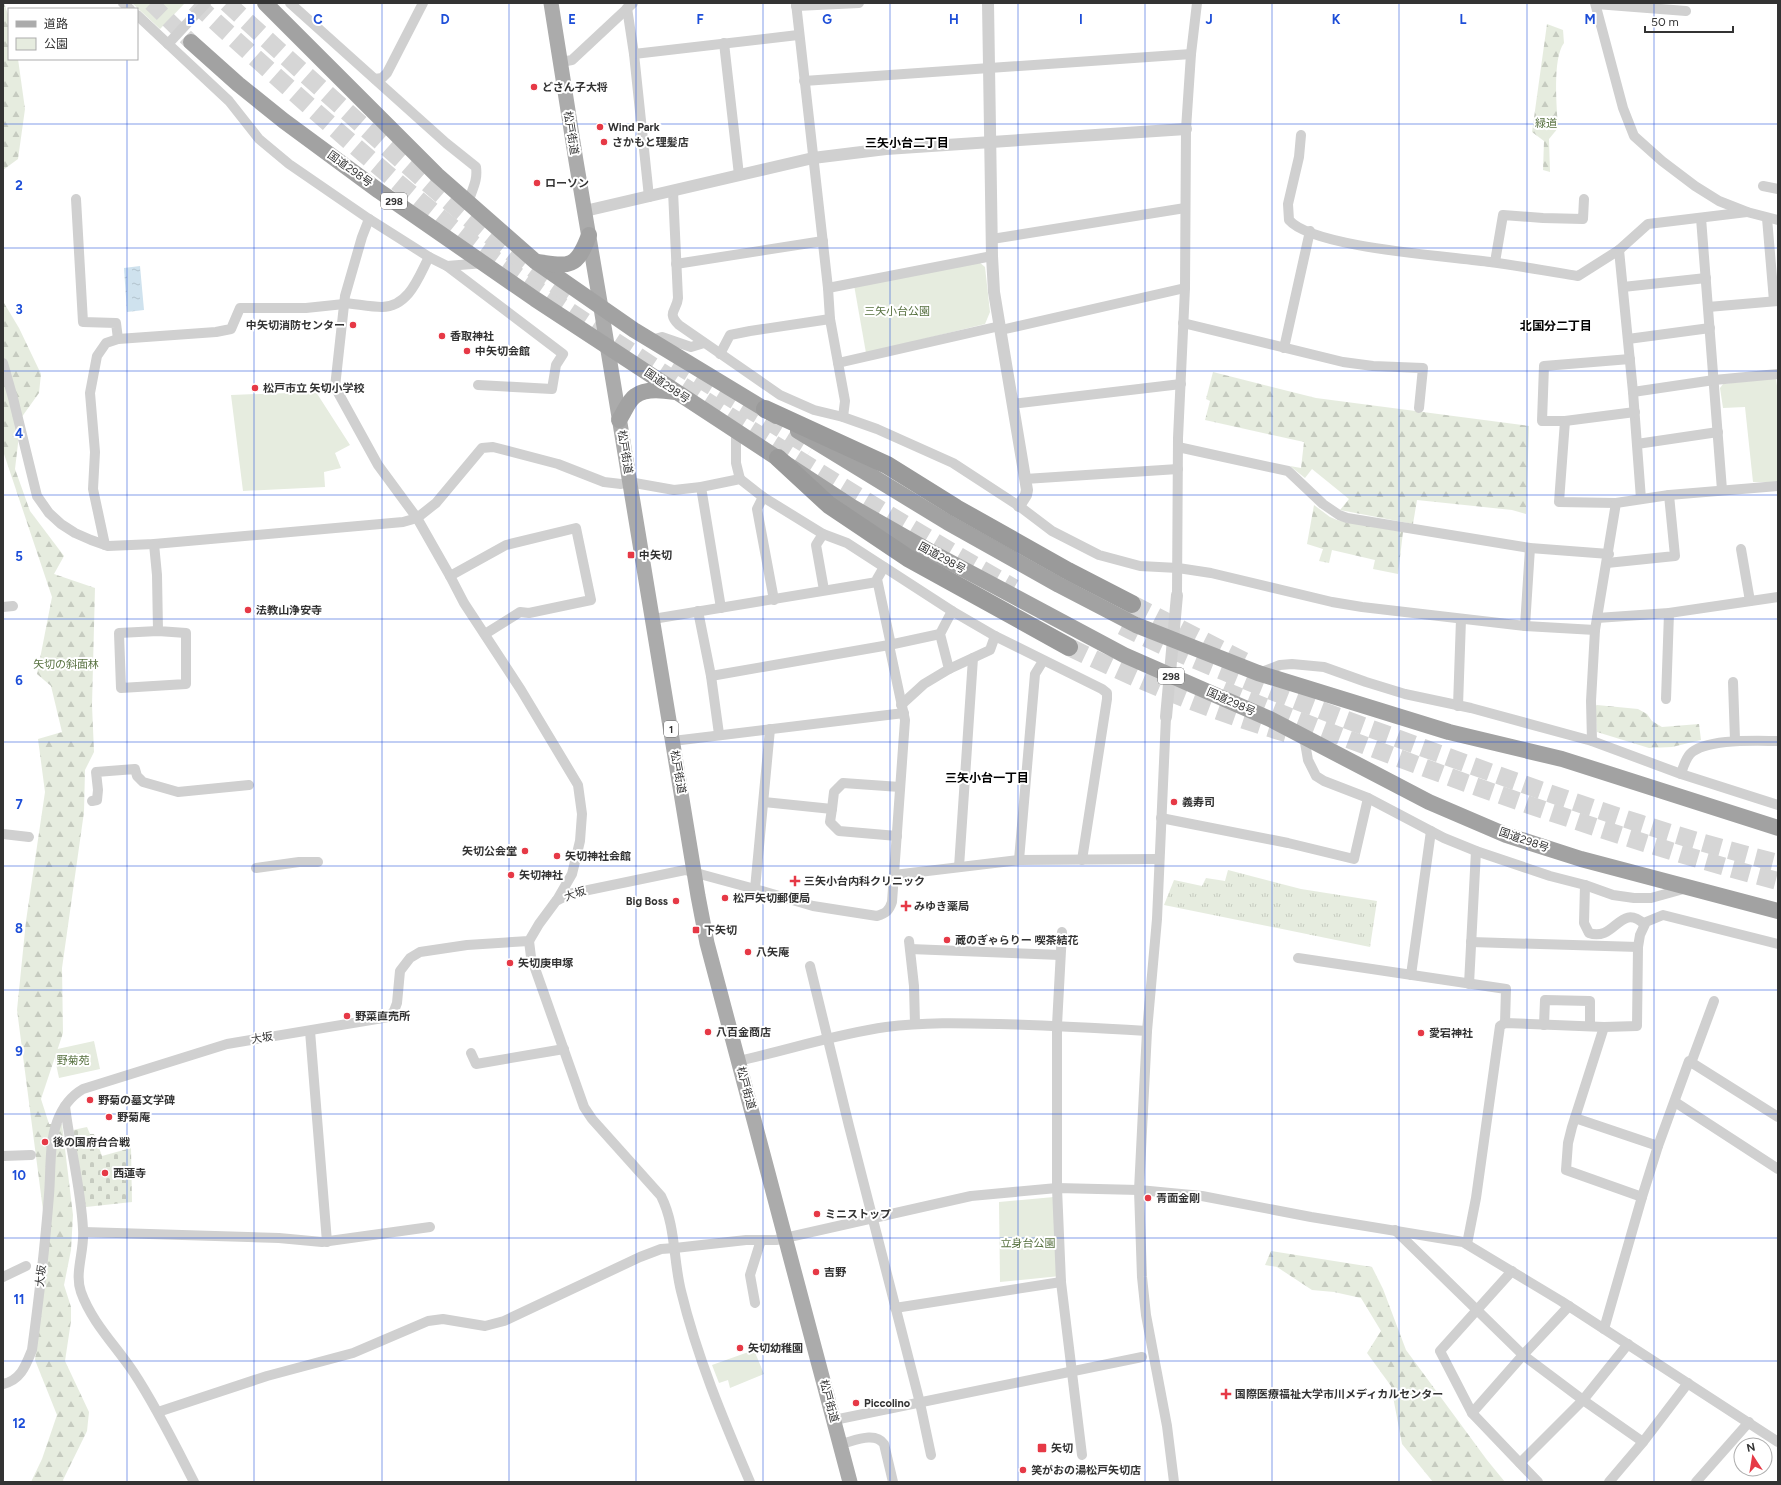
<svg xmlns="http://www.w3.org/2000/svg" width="1781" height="1485" viewBox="0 0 1781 1485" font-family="Figtree,'Noto Sans JP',sans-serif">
	<defs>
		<pattern id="grass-tufts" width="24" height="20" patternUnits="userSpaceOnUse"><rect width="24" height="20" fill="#e6ecdf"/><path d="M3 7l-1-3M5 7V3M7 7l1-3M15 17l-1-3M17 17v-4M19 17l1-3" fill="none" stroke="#c6cbc0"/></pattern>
		<pattern id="forest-firs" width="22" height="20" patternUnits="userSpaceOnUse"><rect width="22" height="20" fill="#e6ecdf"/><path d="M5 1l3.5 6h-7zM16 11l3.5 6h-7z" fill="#c6cbc0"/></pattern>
		<pattern id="cemetery-stones" width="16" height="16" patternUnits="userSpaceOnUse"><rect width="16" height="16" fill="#e6ecdf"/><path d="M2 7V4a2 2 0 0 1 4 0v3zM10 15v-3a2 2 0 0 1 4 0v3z" fill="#c6cbc0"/></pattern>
		<pattern id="water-ripples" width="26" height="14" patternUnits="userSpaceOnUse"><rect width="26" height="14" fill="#cfe2ee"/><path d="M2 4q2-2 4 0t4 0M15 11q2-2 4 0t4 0" fill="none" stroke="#b2c2cd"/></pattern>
	</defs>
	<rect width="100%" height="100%" fill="#fff"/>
	<polygon fill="url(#grass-tufts)" points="1228,870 1301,889 1377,901 1370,947 1164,905 1174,880 1202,886 1206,878 1225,881"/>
	<g fill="url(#forest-firs)">
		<polygon points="3,3 4,3 9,17 9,59 18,59 25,109 18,159 3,170"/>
		<path d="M1547 24 1563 30 1564 43C1552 59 1557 108 1558 128L1549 139 1550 172 1543 170 1544 141 1532 132Z"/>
		<polygon points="3,297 4,303 19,328 41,374 39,393 21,418 15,469 30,511 64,556 54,574 95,588 92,705 94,752 85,770 84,812 62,968 63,1033 41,1099 49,1124 62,1124 73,1215 71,1250 64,1285 71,1307 71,1321 65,1361 89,1412 87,1431 63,1480 64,1482 31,1482 42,1459 57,1415 35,1360 47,1241 17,1010 26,921 45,792 38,739 62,732 51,686 37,674 52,597 3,451"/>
		<polygon points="1213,372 1316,398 1529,426 1526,514 1512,510 1417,500 1413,524 1340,510 1349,499 1312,469 1305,478 1290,466 1301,468 1304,442 1205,420 1210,401 1206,399"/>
		<polygon points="1314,505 1330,517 1337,520 1403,532 1398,574 1373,569 1375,560 1332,550 1329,563 1319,561 1323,549 1307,544"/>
		<polygon points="1597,705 1638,709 1647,714 1652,721 1662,727 1699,724 1701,740 1672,747 1649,748 1597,732 1595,706"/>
		<polygon points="1271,1251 1372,1267 1383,1289 1406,1350 1487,1460 1505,1482 1433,1482 1402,1444 1391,1386 1367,1353 1381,1331 1361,1298 1334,1292 1312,1290 1277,1267 1265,1265"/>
	</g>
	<polygon fill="url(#cemetery-stones)" points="87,1127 90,1134 94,1134 102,1156 131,1148 132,1202 86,1207 77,1163 73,1130"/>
	<g fill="#e6ecdf">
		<polygon points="132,3 185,3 160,29"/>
		<polygon points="979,262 985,267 990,312 985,324 866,353 854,285"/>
		<polygon points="1776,378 1778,394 1778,482 1753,482 1745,407 1723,408 1720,388 1723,384"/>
		<polygon points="316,392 350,445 335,453 341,468 324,472 325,487 243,491 231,395"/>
		<polygon points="94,1041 100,1069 59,1078 53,1050"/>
		<polygon points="1054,1197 1060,1276 1000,1282 999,1202"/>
		<polygon points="754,1350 764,1374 730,1388 728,1380 719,1383 712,1365"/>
	</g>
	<polygon fill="url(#water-ripples)" points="140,266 144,310 127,312 124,268"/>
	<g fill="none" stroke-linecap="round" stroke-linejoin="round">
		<polyline stroke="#d6d6d6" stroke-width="16" stroke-dasharray="16 8" stroke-linecap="butt" points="151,3 191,42"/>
		<g stroke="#d6d6d6" stroke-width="18" stroke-dasharray="18 9" stroke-linecap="butt">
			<path d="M195 3C284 84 373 165 467 239 526 284 589 324 651 365 769 443 890 517 1014 588"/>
			<path d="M227 3C281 53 336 102 391 151 450 203 509 255 575 298"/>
			<polyline points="674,363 812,448"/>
			<polyline points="1132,604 1244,661"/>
			<path d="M1122 626C1155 643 1190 658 1225 672 1280 695 1335 716 1391 736 1519 783 1646 830 1778 863"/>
			<path d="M1069 647C1142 682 1214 713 1293 735"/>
			<path d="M1223 690C1303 723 1385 753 1466 783 1569 819 1672 854 1778 881"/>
		</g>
		<g stroke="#d0d0d0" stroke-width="10">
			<polyline points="123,3 130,9"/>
			<path d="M290 3 446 143 476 167C478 181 472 189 468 203"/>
			<polyline points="796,3 828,288 830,319 845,401 843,417"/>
			<polyline points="1595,3 1623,108 1634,136 1662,161 1695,186 1719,201 1747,212 1778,220"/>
			<polyline points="1596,4 1686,11"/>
			<polyline points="796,6 859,3"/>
			<polyline points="627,8 634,54 649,197"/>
			<polyline points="137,15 229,101 259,139 289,164 369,219 429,257 447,266 563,354 556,365 552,389 478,385"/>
			<polyline points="724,43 739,175"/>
			<polyline points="168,44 206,3"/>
			<polyline points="634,54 798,35"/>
			<polyline points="561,62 572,60 633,3"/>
			<polyline points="375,79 382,78 387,73 423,3"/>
			<polyline points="804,81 1191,54"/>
			<path d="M1301 135 1299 157 1288 204 1289 220C1313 248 1449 256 1490 262 1519 266 1548 271 1578 276L1619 250 1648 224 1747 212"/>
			<polyline points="1763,186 1778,189"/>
			<path d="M673 191 678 298C677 311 666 312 679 325L780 395 814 410 843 417 877 429 953 463 1019 506 1052 531 1099 555 1140 566 1178 568 1211 573 1332 602 1362 607 1525 626 1595 630"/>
			<polyline points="76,199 83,322 116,323 118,339"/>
			<polyline points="1701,218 1722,490"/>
			<polyline points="1767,218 1774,301"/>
			<polyline points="369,219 362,237 345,296 335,387 378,465 417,518 450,576 464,603 521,690 578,785 582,814 580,841 572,874 557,900"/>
			<polyline points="992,239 1185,208"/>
			<polyline points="1619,250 1633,392 1641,499"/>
			<polyline points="1495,262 1503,215 1543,218 1583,219 1584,199"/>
			<polyline points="676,264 823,241"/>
			<polyline points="447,266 484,263"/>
			<polyline points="1623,287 1706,278"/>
			<polyline points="828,288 992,256"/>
			<path d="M345 303C357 304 370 307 382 307 409 307 419 276 429 257"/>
			<polyline points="1708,307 1778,301"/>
			<polyline points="1183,323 1343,362 1373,366 1423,368 1419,408"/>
			<polyline points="1001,330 1185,288"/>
			<polyline points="1628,339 1710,328"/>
			<polyline points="651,340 662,337 691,347 704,343"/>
			<polyline points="1284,348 1310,231"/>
			<polyline points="720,354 730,335 750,331 830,319"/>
			<polyline points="1630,359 1544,366 1542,421 1565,421 1635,412"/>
			<polyline points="3,363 13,398 37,496 49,513 61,524 75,533 91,540 108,546 154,544 403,522 417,518 436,503 482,448 493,447 558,464 604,482 621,484 629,482 674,490 701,487 740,479 763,497 823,534 847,543 952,611 995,636 1102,689 1107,693 1107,699 1082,860"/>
			<polyline points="838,363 1000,326"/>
			<polyline points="1633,392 1714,380 1778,374"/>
			<polyline points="1012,404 1181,384"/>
			<polyline points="1565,421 1559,502 1616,503"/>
			<polyline points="736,431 736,463 740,479"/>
			<polyline points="1637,444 1718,432"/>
			<polyline points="1178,447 1288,471 1323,504 1339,515 1347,518 1530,548 1609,554"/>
			<polyline points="1025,479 1178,469"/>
			<polyline points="701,487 721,608"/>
			<polyline points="763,497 757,509 774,600"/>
			<polyline points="823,534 816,545 824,590"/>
			<polyline points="154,544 157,575 158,631 186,633 186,684 121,688 119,633 158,631"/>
			<polyline points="105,545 93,489 95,452 90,393 97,356 106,343 118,339 216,332 231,329 240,308 306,308 344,304"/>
			<polyline points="1741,549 1750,601"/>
			<polyline points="1607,563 1675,556 1669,495"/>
			<polyline points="884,567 877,579 891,645"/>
			<polyline points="450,576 506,545 576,528 591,600 529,613 520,612 485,634"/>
			<polyline points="1177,595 1178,438 1185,288 1186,129 1191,54 1197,3"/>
			<polyline points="3,607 13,606"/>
			<polyline points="698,611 711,676 719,734"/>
			<polyline points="1597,618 1669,613 1778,597"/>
			<polyline points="653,619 877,582"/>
			<polyline points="1525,626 1530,548"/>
			<polyline points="949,669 990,650 995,636"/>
			<polyline points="1259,673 1280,665 1292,664 1324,667 1366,682 1405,694 1471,708 1592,741 1681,774 1778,805"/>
			<polyline points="711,676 889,645 940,634"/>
			<polyline points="1733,682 1735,740"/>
			<polyline points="1666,699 1669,613"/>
			<polyline points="901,705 924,684 949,669 940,634 952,611"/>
			<polyline points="1458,706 1461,619"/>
			<polyline points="1166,717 1157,919 1147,1031 1139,1190 1142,1277 1146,1315 1167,1426 1174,1482"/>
			<polyline points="1304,737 1308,760 1316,776 1324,781 1368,798 1444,838 1476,851 1550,876 1585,885 1613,895 1634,898 1651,898 1687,888"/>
			<polyline points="673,741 904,713"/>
			<polyline points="1592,741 1591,701 1595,630 1616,503 1669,495 1778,486"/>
			<path d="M1681 774C1683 767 1685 760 1690 754 1706 738 1757 741 1778 741"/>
			<polyline points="92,801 97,800 98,790 96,772 135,769 137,776 143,782 178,792 249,785"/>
			<polyline points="764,802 832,809 830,822 839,831 897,836"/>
			<polyline points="832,809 834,792 843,783 900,787"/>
			<polyline points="1161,818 1288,843 1354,859 1368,798"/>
			<polyline points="3,834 29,837"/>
			<polyline points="1019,860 1035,674 1043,661"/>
			<polyline points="959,867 973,658"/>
			<polyline points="256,868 299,862 318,862"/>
			<polyline points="894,875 1019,860 1159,859"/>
			<path d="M1585 885 1584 923 1589 933C1615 942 1620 902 1644 924"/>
			<polyline points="755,889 770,729"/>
			<polyline points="1062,932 1057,1025 1057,1188 1061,1282 1082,1455"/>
			<path d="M529 941 531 957 584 1107 592 1119 661 1196C676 1226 673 1259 681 1291 697 1357 723 1419 750 1482"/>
			<polyline points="909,941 914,986 915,1024"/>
			<polyline points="1471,942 1638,947"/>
			<polyline points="910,949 1060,955"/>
			<polyline points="1298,958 1506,989 1505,1023"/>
			<polyline points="810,966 849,1126 920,1403 931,1455"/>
			<polyline points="1411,975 1431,831"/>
			<polyline points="1469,984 1476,851"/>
			<polyline points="1544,1025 1545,1000 1590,1001 1590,1026"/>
			<polyline points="1604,1027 1572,1127 1568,1143 1566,1170 1642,1197"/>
			<polyline points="310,1031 327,1242"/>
			<polyline points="471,1053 476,1064 564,1049"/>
			<path d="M738 1061C788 1050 836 1034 886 1027 924 1022 961 1023 999 1024 1048 1025 1098 1028 1147 1031"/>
			<polyline points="1691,1063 1714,1001"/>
			<polyline points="1675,1102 1778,1169"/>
			<path d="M65 1106C70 1148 81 1188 83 1229 85 1250 74 1273 81 1292 92 1323 117 1347 134 1373 157 1408 175 1445 194 1482"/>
			<polyline points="1575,1118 1658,1146"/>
			<polyline points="3,1156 31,1155"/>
			<polyline points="1395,1230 1523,1355 1583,1400 1643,1442"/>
			<polyline points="84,1232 279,1238 322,1242 430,1227"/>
			<polyline points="1467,1244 1476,1198 1500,1026 1505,1023 1604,1027 1637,1026 1638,947 1640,935 1646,922 1663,915 1778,944"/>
			<polyline points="1512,1271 1440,1351 1472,1413 1538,1482"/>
			<polyline points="3,1277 26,1266"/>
			<polyline points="755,1303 750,1275 761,1240"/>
			<polyline points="895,1308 1061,1282"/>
			<polyline points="1604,1329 1642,1197 1658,1146 1689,1061 1778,1117"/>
			<path d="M3 1384C21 1380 26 1365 32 1350 39 1298 45 1246 49 1195 51 1171 49 1144 57 1122 62 1108 71 1096 83 1089L227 1044 389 1017 394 1011 397 1003 400 971 410 958 420 952 467 945 529 941 539 924 556 901 569 894 685 870 755 889 813 906 877 916C886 913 889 911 892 902L905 720 889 645"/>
			<polyline points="158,1412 267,1376 353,1353 428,1321 443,1319 485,1326 504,1321 640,1257 661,1249 675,1248 746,1240 776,1240 971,1196 1057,1188 1139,1190 1202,1196 1311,1217 1463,1242 1561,1301 1778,1442"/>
			<polyline points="1472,1413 1523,1355 1569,1306"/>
			<polyline points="834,1420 1142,1357"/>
			<path d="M841 1444C854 1441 875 1431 884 1444L893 1482"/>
			<polyline points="1520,1463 1583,1400 1628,1344"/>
			<polyline points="1609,1482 1643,1442 1688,1383"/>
			<polyline points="1696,1482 1749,1422"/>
		</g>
		<g stroke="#d0d0d0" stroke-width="12">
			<polyline points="988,3 992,256 994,292 1027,490 1026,495 1019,506"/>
			<polyline points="585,211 813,158 886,149 1186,129"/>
			<polyline points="1166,717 1177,595"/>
		</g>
		<polyline stroke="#ababab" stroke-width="15" points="551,3 576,161 601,308 698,896 707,943 850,1482"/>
		<g stroke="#a2a2a2" stroke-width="16">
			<polyline points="265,3 437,175 536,262 634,330 776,416"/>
			<polyline points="191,42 238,84 284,121 379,191 535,299 852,507 931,552 1124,655 1270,719 1429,802 1506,835 1581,859 1778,911"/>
			<path d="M537 262C570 267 577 268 589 235"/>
			<path d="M619 420C624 413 628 401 635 396 645 388 663 390 674 392"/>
			<polyline points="798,431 947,522 1059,585 1136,625 1258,673 1449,732 1562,759 1778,828"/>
		</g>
		<g stroke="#9a9a9a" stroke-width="18">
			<polyline points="765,409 887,465 956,508 1068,571 1132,604"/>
			<polyline points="778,458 829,505 908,558 1069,647"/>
		</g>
	</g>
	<path fill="none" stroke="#1d4ed8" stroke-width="1" stroke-opacity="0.55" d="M127 3V9M254 3V1482M382 3V1482M509 3V1482M636 3V1482M763 3V1482M890 3V1482M1018 3V1482M1145 3V1482M1272 3V1482M1399 3V1482M1527 3V1482M1654 3V1482M127 59V1482M3 124H1778M3 248H1778M3 371H1778M3 495H1778M3 619H1778M3 742H1778M3 866H1778M3 990H1778M3 1114H1778M3 1238H1778M3 1361H1778"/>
	<g fill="#e63946" stroke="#fff" stroke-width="1.5">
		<circle cx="534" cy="87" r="4"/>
		<circle cx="600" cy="127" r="4"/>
		<circle cx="604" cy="142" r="4"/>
		<circle cx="537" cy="183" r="4"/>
		<circle cx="353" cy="325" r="4"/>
		<circle cx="442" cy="336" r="4"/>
		<circle cx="467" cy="351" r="4"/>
		<circle cx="255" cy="388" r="4"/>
		<rect x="627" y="551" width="8" height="8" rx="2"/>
		<circle cx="248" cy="610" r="4"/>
		<circle cx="1174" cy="802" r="4"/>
		<circle cx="525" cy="851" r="4"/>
		<circle cx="557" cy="856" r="4"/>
		<circle cx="511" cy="875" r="4"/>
		<path d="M793 875h4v4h4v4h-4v4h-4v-4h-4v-4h4z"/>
		<circle cx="725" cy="898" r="4"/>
		<circle cx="676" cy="901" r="4"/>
		<path d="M904 900h4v4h4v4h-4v4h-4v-4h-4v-4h4z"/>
		<rect x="692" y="926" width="8" height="8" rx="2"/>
		<circle cx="947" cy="940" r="4"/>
		<circle cx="748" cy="952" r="4"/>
		<circle cx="510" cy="963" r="4"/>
		<circle cx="347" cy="1016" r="4"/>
		<circle cx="708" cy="1032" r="4"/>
		<circle cx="1421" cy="1033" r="4"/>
		<circle cx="90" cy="1100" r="4"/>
		<circle cx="109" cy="1117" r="4"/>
		<circle cx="45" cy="1142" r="4"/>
		<circle cx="105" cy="1173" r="4"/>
		<circle cx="1148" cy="1198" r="4"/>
		<circle cx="817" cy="1214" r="4"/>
		<circle cx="816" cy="1272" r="4"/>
		<circle cx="740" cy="1348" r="4"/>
		<path d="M1224 1388h4v4h4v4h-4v4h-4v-4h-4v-4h4z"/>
		<circle cx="856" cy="1403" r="4"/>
		<rect x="1037" y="1443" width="10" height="10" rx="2"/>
		<circle cx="1023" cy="1470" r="4"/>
	</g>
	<g text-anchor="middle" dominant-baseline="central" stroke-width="4" stroke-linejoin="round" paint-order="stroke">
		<g fill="#fff" stroke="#707070" stroke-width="1">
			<rect x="381" y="193" width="26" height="16" rx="3"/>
			<rect x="1158" y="668" width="26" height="16" rx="3"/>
			<rect x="664" y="721" width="14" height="16" rx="3"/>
		</g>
		<g font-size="10" font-weight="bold" fill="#333">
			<text x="394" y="201">298</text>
			<text x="1171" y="676">298</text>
			<text x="671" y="729">1</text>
		</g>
		<g font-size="11" font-weight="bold" fill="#333" stroke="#fff" text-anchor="start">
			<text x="542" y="87">どさん子大将</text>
			<text x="608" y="127">Wind Park</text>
			<text x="612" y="142">さかもと理髪店</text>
			<text x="545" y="183">ローソン</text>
			<text x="345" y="325" text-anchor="end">中矢切消防センター</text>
			<text x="450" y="336">香取神社</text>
			<text x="475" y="351">中矢切会館</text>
			<text x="263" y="388">松戸市立 矢切小学校</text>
			<text x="639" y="555">中矢切</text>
			<text x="256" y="610">法教山浄安寺</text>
			<text x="1182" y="802">義寿司</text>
			<text x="517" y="851" text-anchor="end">矢切公会堂</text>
			<text x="565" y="856">矢切神社会館</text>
			<text x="519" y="875">矢切神社</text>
			<text x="804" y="881">三矢小台内科クリニック</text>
			<text x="733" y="898">松戸矢切郵便局</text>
			<text x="668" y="901" text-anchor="end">Big Boss</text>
			<text x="914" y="906">みゆき薬局</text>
			<text x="704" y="930">下矢切</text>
			<text x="955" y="940">蔵のぎゃらりー 喫茶結花</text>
			<text x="756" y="952">八矢庵</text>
			<text x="518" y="963">矢切庚申塚</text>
			<text x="355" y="1016">野菜直売所</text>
			<text x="716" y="1032">八百金商店</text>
			<text x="1429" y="1033">愛宕神社</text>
			<text x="98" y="1100">野菊の墓文学碑</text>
			<text x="117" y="1117">野菊庵</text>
			<text x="53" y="1142">後の国府台合戦</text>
			<text x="113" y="1173">西蓮寺</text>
			<text x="1156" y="1198">青面金剛</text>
			<text x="825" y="1214">ミニストップ</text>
			<text x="824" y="1272">吉野</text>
			<text x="748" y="1348">矢切幼稚園</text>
			<text x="1235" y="1394">国際医療福祉大学市川メディカルセンター</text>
			<text x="864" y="1403">Piccolino</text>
			<text x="1051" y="1448">矢切</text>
			<text x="1031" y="1470">笑がおの湯松戸矢切店</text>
		</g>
		<g font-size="11" fill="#56703f" stroke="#fff">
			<text x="1546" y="123">緑道</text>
			<text x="897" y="311">三矢小台公園</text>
			<text x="66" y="664">矢切の斜面林</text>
			<text x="73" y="1060">野菊苑</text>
			<text x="1028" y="1243">立身台公園</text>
		</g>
		<g font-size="11" fill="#333" stroke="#fff">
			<text transform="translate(571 133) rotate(81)">松戸街道</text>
			<text transform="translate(350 169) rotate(36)">国道298号</text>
			<text transform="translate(667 386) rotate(34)">国道298号</text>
			<text transform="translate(625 452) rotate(81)">松戸街道</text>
			<text transform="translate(942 558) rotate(29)">国道298号</text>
			<text transform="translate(1231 702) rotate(24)">国道298号</text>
			<text transform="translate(678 772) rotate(80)">松戸街道</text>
			<text transform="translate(1524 840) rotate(19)">国道298号</text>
			<text transform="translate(575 894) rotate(-19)">大坂</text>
			<text transform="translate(262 1038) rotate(-9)">大坂</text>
			<text transform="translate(746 1088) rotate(75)">松戸街道</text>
			<text transform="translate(41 1276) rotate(-84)">大坂</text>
			<text transform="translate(829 1401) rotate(75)">松戸街道</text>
		</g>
		<g font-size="12" font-weight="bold" fill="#000" stroke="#fff">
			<text x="907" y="143">三矢小台二丁目</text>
			<text x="1556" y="326">北国分二丁目</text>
			<text x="987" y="778">三矢小台一丁目</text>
		</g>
	</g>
	<g font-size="13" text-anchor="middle" font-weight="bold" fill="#1d4ed8" stroke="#fff" stroke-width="4" stroke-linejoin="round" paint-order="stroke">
		<text x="191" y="24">B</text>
		<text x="318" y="24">C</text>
		<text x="445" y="24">D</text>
		<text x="572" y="24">E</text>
		<text x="700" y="24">F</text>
		<text x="827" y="24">G</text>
		<text x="954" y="24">H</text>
		<text x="1081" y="24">I</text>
		<text x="1209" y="24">J</text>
		<text x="1336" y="24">K</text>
		<text x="1463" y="24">L</text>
		<text x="1590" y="24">M</text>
		<text x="19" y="190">2</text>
		<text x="19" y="314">3</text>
		<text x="19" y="438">4</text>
		<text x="19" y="561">5</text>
		<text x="19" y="685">6</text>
		<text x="19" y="809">7</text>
		<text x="19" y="933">8</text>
		<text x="19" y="1056">9</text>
		<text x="19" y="1180">10</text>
		<text x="19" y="1304">11</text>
		<text x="19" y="1428">12</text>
	</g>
	<rect width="1781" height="1485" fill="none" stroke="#333333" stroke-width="8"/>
	<rect x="8" y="8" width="130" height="52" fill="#ffffff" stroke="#adadad"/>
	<rect x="16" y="21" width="20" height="6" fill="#ababab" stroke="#adadad"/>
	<text x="44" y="28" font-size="12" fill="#333333">道路</text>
	<rect x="16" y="38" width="20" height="12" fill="#e6ecdf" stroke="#adadad"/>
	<text x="44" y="48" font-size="12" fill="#333333">公園</text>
	<g transform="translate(1753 1457) rotate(348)"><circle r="19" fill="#ffffff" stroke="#adadad"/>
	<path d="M0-3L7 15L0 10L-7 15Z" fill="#e63946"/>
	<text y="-6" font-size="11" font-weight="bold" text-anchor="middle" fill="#333333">N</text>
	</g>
	<path d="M1645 26v6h88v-6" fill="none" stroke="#333333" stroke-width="2"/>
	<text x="1651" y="26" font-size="12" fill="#333333" stroke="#ffffff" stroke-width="3" paint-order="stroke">50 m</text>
</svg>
